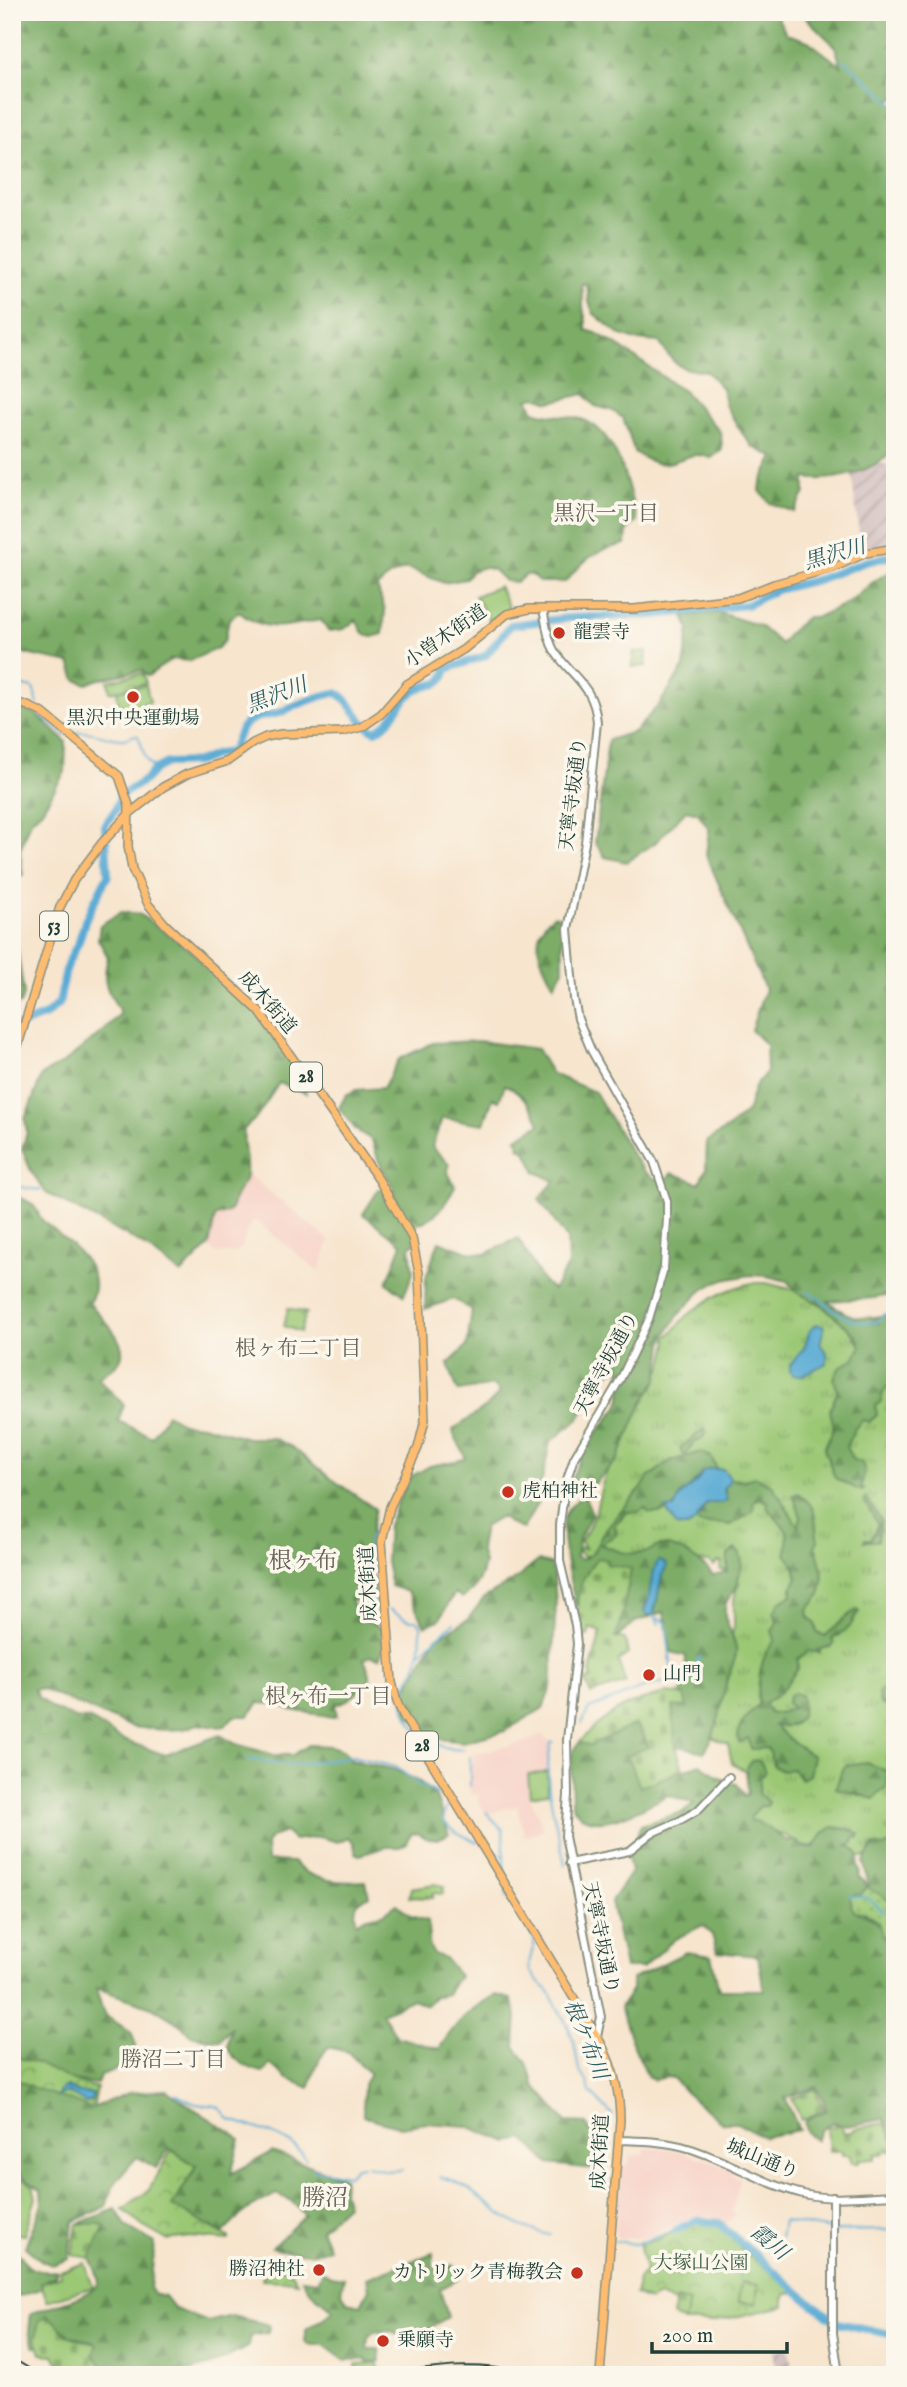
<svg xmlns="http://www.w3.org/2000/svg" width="907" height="2387" viewBox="0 0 907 2387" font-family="'IM FELL English','Noto Serif JP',serif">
	<defs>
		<pattern id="industrial-furrows" width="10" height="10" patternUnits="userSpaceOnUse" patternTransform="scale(1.75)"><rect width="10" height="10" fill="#d2bfbf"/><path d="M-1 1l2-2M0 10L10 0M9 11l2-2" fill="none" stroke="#aa9c9c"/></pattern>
		<pattern id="grass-tufts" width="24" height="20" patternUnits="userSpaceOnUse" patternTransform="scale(1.75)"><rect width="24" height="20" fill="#9bc875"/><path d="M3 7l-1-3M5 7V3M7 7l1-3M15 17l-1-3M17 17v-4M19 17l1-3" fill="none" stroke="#7ea461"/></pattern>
		<pattern id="forest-firs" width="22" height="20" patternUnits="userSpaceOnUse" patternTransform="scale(1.75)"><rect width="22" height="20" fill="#7cac66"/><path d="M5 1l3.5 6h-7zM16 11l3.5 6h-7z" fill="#658d55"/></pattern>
		<pattern id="cemetery-stones" width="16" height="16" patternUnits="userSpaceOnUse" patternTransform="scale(1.75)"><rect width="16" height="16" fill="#9bc875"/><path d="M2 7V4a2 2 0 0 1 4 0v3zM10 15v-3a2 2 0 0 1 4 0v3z" fill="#7ea461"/></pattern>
		<pattern id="park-crowns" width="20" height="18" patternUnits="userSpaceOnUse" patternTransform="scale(1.75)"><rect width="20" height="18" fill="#9bc875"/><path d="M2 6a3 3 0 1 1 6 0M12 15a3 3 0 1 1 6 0" fill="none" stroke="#7ea461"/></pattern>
		<pattern id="garden-dots" width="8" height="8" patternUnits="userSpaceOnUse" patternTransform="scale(1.75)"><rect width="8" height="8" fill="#9bc875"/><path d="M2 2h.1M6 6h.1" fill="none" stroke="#7ea461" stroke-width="1.8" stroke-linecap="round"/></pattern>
	</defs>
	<rect width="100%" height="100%" fill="#fbf7ec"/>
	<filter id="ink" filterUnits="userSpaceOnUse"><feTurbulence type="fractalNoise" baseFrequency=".0143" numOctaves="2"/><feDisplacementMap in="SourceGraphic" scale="14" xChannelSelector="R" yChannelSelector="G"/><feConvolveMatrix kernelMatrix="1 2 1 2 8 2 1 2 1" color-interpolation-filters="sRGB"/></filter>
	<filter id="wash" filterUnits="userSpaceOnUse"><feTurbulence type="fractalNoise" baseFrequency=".00686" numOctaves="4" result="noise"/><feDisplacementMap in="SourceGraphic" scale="28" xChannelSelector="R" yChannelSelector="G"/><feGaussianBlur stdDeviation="1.57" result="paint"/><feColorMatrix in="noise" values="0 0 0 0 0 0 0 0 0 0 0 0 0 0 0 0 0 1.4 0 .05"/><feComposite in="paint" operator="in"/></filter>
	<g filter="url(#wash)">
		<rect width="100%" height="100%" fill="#f7e5ce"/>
		<g fill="#f7d1c6">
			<polygon points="245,1172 329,1240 319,1272 255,1220 247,1228 242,1248 236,1252 217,1254 204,1243 214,1214"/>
			<polygon points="543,1734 546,1739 551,1741 548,1771 528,1775 530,1785 527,1786 531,1800 544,1829 525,1837 517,1806 488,1813 480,1805 477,1794 471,1795 470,1787 473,1754 528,1741"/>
			<polygon points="645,2147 677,2150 734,2170 731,2176 740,2179 732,2211 735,2215 726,2225 710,2216 693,2217 644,2238 619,2238 615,2234 621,2166 629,2164 630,2157 645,2154"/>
		</g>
		<g fill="url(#industrial-furrows)">
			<polygon points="877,464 887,464 895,489 895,543 866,549 860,540 851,471"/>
			<polygon points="788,2348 794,2375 777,2375 773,2351"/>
		</g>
		<path fill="url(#grass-tufts)" stroke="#5d8254" stroke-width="2" d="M752 1283H766L790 1289 820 1300 841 1316 895 1335V1849C857 1863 855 1857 821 1840L813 1846 802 1847 787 1836 742 1824 749 1782 745 1771 732 1763 728 1744 715 1739 706 1728 721 1669 734 1628V1601L740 1571 729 1564 726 1571 720 1569 722 1562H717L714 1566 709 1562 586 1556 584 1558 578 1552 581 1547 586 1549 580 1542 588 1529 596 1510 602 1485 629 1407 653 1388 663 1364 668 1343 666 1337C674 1332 679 1324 686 1317 707 1299 726 1289 752 1283Z"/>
		<g fill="url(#forest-firs)" stroke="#4e744d" stroke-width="2" fill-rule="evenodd">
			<path d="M12 12H774L787 34 808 41 841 66 835 46 800 12H895V99H889L895 106V449C873 472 836 482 805 478V493L794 512 770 503 760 491 761 482 774 457 753 447 742 433 725 405 722 388 706 371C677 370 675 365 659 342L636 340 619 334 594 314 589 302 587 284H582C583 291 583 299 583 307 584 317 587 317 586 330L596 333 617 345 685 392 721 433 722 450 711 458C687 448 678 467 656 463 649 462 641 456 635 453L623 418 611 410 595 406 584 394 550 402 536 397 528 399 534 411C553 418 559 414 577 418 617 426 629 488 637 522L628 529 625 544C593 551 586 558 565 582H539L532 575H525L517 582 505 581 494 570 484 567 472 571 465 579 444 583 407 568 389 576 377 587 385 610 383 634 372 637 363 633 356 620 344 629 328 631 321 620C289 625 267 635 239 612L229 619 225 639 218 648 189 661 172 659 148 676 142 670 96 680 87 684 76 680 70 663C51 659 31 656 12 650Z"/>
			<path d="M895 569V1294L874 1298 828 1301C852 1322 866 1320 895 1313V1377L883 1393 881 1401 876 1406 877 1415 869 1422 863 1420 855 1428 846 1447 853 1460 861 1462 865 1470 861 1486 864 1490 861 1491 835 1478 824 1448 834 1428 830 1410 837 1392 834 1378 840 1367 854 1359 861 1346 852 1332 839 1320 822 1305 798 1293 787 1281 767 1276 750 1275 718 1281 700 1292 680 1313 664 1337 658 1379 642 1404 618 1459 584 1495 592 1513 579 1539 576 1557 581 1560 593 1553 602 1534 624 1507 642 1488 648 1478 670 1461 701 1452 711 1457 717 1469C698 1470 685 1494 674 1508L659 1513H649L645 1508 638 1512H628L615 1524 616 1535 600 1544C614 1550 628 1556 644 1553 649 1552 654 1547 659 1546 676 1543 703 1563 713 1575L727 1572 728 1555 735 1549C744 1555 743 1569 737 1577L739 1583C736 1590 730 1595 727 1601 718 1620 738 1635 736 1654 735 1662 729 1671 727 1680 721 1703 718 1733 704 1752L682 1747 660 1746 661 1711 680 1701 685 1673 686 1656 671 1652 664 1612 635 1622 618 1637H615L620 1626 631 1569 580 1586 576 1607C572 1588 557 1531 565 1515 569 1506 576 1501 583 1495L572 1479 585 1447 618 1407 621 1398 620 1364 603 1379 578 1420 550 1442 537 1504 523 1529 510 1524 501 1517 484 1527 480 1548 484 1564 481 1575 473 1590 462 1598 455 1593 439 1620 425 1626 408 1592 391 1586 386 1562 388 1525 407 1479 430 1466 465 1459C464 1447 454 1442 453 1430L486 1407 500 1393 493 1385 458 1391 448 1364 467 1346 472 1310 453 1299 425 1309 426 1277 439 1241 467 1252 486 1254 518 1238 543 1281 553 1290 568 1265 567 1239 539 1199 555 1181 536 1172 526 1151 520 1148 517 1138 540 1124C534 1108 521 1091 505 1085L499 1101 493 1098 484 1124 442 1118 432 1147 449 1164 448 1173 455 1186C443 1208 439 1216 415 1225L418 1240 410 1247 413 1273 404 1295 387 1283 402 1244 363 1214 379 1189 395 1190 379 1162 372 1140 356 1130 339 1108 346 1095 356 1090 383 1088 399 1059 433 1043 478 1041 537 1049 552 1074 595 1092 631 1153 645 1172 655 1179 667 1178 672 1173 699 1183 706 1169 707 1141 731 1126 748 1110 755 1086 767 1071 766 1045 751 1030 765 989 706 855 709 829 698 813 686 810 655 843 626 862 605 857 595 842 608 740 634 732 658 706 684 667 689 629 684 616 717 612 760 626 781 644 789 633 807 617H817L850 602 874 581ZM666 1566 662 1575 654 1614 649 1616 645 1606Z"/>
			<polygon points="12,706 35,713 66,742 65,772 42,810 32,819 28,826 20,851 23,875 12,883"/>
			<path d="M121 912 139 914 185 946 244 998 271 1029 298 1072 306 1093 279 1083 257 1117 244 1129C241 1145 250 1164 245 1180 243 1185 239 1189 236 1194 229 1213 235 1209 215 1217L209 1246 181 1274 142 1244 46 1193 31 1171 22 1149 27 1132 25 1119 42 1075 63 1063 102 1032 121 1013C107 990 101 984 108 957L98 939 100 925Z"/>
			<path d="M555 915 562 919 563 970 554 985C540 962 527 932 555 915Z"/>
			<polygon points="12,916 24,994 20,1004 12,1007"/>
			<path d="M12 1194C18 1197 27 1200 32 1204 37 1208 38 1217 44 1222 67 1242 109 1268 89 1303 99 1314 125 1339 122 1355 120 1365 106 1372 98 1378L124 1405 118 1421 152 1437 167 1414 182 1423 202 1425 248 1438H273L292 1447 329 1477 375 1509C367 1541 370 1564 375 1597L364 1603 350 1599C355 1615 370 1623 384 1629V1648L379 1658 371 1656 364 1659 370 1674V1683L347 1700 335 1705 337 1716 333 1717 291 1710 278 1704 259 1703 248 1716H234L225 1726 217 1727 198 1724 184 1729 165 1730 132 1727 41 1689H34L38 1697 51 1708 77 1719H89L123 1740 165 1755 220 1735 236 1744 274 1755H293L309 1745 330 1746 343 1750 351 1760 396 1770 420 1782 436 1797 449 1834C436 1840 430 1843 419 1833L411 1834 407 1843 399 1847H386L360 1855 356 1853 353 1842 348 1837 338 1842 319 1837 294 1840 285 1832 271 1837 266 1844 267 1861 293 1862C311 1882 341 1883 366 1881L369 1897C355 1900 353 1910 357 1922L367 1917 383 1914 397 1904 411 1916 428 1921 429 1943 433 1954 445 1958 459 1976 447 1994 434 1997 426 2005 413 1999 382 2013 397 2037 439 2049C455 2024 470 2007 497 1995L511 1999 517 2015 515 2046 527 2063 534 2085 566 2122 585 2123 596 2139 594 2169 549 2164 524 2139 508 2142 467 2126 426 2123 401 2127 363 2116 364 2084 370 2074 348 2052 328 2047 319 2060 309 2088 286 2078 270 2064 264 2072C253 2071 229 2059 228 2046 228 2041 230 2034 231 2028L220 2041 190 2035 181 2025 152 2007 96 1988 104 2015 131 2032 136 2046 129 2065 101 2075 97 2084 73 2081 38 2066 12 2059Z"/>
			<polygon points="704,1429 707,1433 702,1438 693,1443 686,1454 682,1454 680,1448"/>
			<path d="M755 1477 772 1485 798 1526 801 1517 793 1495 798 1493C822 1512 812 1515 818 1541L815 1546C820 1560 827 1581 819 1596 817 1600 812 1605 808 1609L809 1617 815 1623 817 1632 825 1636C836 1628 845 1615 857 1610L859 1612 850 1626 832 1640 834 1644 830 1647 820 1649V1653L808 1651 798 1659V1669C785 1683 783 1695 764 1703L770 1714 783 1712 792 1708 787 1702 788 1697 793 1693 801 1695C806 1717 798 1729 775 1726L794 1744 813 1756 809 1775 802 1779 792 1769 783 1771 775 1767 767 1748 751 1749 748 1738 739 1743C735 1727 747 1715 758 1705 758 1681 759 1658 775 1640L772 1631 777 1622 774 1613 779 1602 792 1595V1587L797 1578 794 1565 786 1554 788 1532 768 1509 767 1502 759 1498 753 1503 754 1510C747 1516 739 1520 730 1525 719 1521 704 1528 695 1521L702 1515 705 1504 709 1502 721 1503 726 1496 724 1485 729 1479 744 1480Z"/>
			<polygon points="866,1498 881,1520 878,1541 864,1541 865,1539 871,1539 878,1524 864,1501"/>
			<polygon points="538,1561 553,1565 556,1603 551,1687 543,1708 505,1731 463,1742 434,1738 407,1713 403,1699 413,1676 435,1639 467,1620 484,1598 516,1579"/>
			<polygon points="881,1690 895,1692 895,1704 891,1707 880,1704 878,1693"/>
			<path d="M635 1724C655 1745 646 1761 640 1786L700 1764 726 1781 736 1783 745 1796 748 1794 746 1768 752 1761 757 1760 762 1764 765 1772 760 1779 759 1794 769 1802 767 1806H760L751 1816V1821H756L786 1840 796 1841 806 1848 815 1847 823 1833 833 1827 853 1830 860 1834 858 1838 854 1837 853 1843 848 1845C857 1849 861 1856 858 1866L860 1872 859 1877 865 1882 867 1887 860 1895 854 1912C874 1915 880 1926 891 1942H895V2143L884 2119 847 2126 832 2123 821 2130 816 2140C808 2134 803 2130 805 2120L826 2110 823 2099 816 2087 785 2098 799 2130 764 2137 737 2123H722L685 2092 673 2078 667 2077 654 2080 648 2077 631 2040 620 2007 632 1990V1979L686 1952 711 1956 719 1990H764L758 1956 717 1952 712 1935 703 1925 675 1939 642 1968H625L611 1901 631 1872 628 1857 641 1825 683 1812 694 1803 668 1795C648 1805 607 1830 584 1818 580 1816 576 1810 572 1806L571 1755 579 1743 591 1745Z"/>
			<polygon points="866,1762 889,1772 887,1789 879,1792 874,1799 836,1788 841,1772 846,1765"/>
			<polygon points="895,1842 895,1906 869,1889 864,1862 874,1845 883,1847"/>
			<path d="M12 2075 34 2088 95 2107 128 2093 166 2090 240 2139 231 2174 272 2152 344 2178 343 2193 347 2205 321 2229 329 2248C314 2257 288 2251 272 2247L305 2215 290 2200 276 2194 245 2211 223 2233 172 2206 197 2166 169 2148 156 2168 137 2157C125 2171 108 2187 107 2206L73 2222 69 2259 52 2265 42 2261 25 2247 42 2205 41 2190 12 2169Z"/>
			<polygon points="116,2209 126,2226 155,2243 150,2288 155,2295 163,2295 175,2309 208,2322 232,2316 269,2325 268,2333 251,2336 249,2346 215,2364 174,2375 106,2375 106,2371 93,2354 94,2341 70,2337 51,2318 45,2317 35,2337 40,2347 34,2347 29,2331 31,2313 82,2296 97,2286 99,2278 90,2258 98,2237 104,2232 101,2224 77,2224"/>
			<path d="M12 2250C22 2253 22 2260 28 2266 36 2272 48 2272 57 2271L55 2276 41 2283 43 2288 18 2297 12 2283Z"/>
			<polygon points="433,2253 433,2268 454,2265 459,2279 440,2289 448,2317 429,2328 434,2340 416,2347 412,2332 397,2335 391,2331 374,2332 368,2337 367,2349 379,2349 380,2361 369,2362 366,2359 344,2360 324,2345 308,2345 305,2342 306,2329 334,2311 308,2289 302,2279 317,2281 322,2271 331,2276 344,2278 341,2291 347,2302 361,2305 369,2289 367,2278"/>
		</g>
		<g fill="url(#cemetery-stones)" stroke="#5d8254" stroke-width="2">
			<path d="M597 1558 607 1560V1564L631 1569 620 1627 615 1637 625 1639 628 1654 618 1661 626 1683 591 1694 585 1681 592 1678 590 1672 601 1632 590 1628 588 1636 579 1635C577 1599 573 1588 597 1558Z"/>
			<path d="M665 1693 684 1695 687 1707 673 1706 675 1743 683 1770 640 1787 628 1755 648 1747 643 1733 635 1724 591 1745 579 1743C592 1727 613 1711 633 1703 643 1700 655 1697 665 1693Z"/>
			<polygon points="815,2089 824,2110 801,2120 792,2099"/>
			<polygon points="885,2123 895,2145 895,2151 882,2151 883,2154 875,2154 875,2159 859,2159 859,2163 852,2163 849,2155 842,2155 842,2151 829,2151 827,2128 841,2125 844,2133 854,2131 854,2129"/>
			<polygon points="77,2224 101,2224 104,2228 90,2258 72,2255"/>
			<polygon points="676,2299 689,2302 684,2322 672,2316"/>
			<path d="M45 2317C58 2319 59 2329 68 2336 76 2342 89 2339 97 2344L93 2354 106 2371V2375H65L54 2355 41 2354 35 2337 39 2322Z"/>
		</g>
		<g fill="url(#park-crowns)" stroke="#5d8254" stroke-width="2">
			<polygon points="647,651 646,666 632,667 633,653"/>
			<polygon points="143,673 146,683 110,692 108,681"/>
			<polygon points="288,1308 306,1313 300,1332 284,1326"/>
			<polygon points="435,1884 444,1886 443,1894 433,1893 433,1898 409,1897 411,1888"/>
			<polygon points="12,2056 39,2064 73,2081 97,2088 93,2109 34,2088 12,2077"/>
			<polygon points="171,2150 196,2166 172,2206 229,2237 229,2240 190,2237 167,2240 142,2226 123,2209 149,2190"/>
			<polygon points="699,2220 717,2224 750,2257 797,2291 787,2294 784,2299 784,2306 712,2322 684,2322 689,2302 677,2299 675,2303 659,2296 649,2301 635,2294 640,2277 645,2271 639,2242 656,2240"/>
			<polygon points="287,2266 297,2282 287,2280 286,2281 262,2280 264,2273 274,2268 276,2271"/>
			<polygon points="378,2363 380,2371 357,2374 356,2364"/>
		</g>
		<path fill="url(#garden-dots)" stroke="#5d8254" stroke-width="2" d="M867 1887 895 1904V1942C878 1939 883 1933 878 1922L865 1913 854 1912 851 1907 850 1896 860 1895Z"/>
		<g fill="#9bc875" stroke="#5d8254" stroke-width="2">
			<polygon points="499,586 509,608 490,621 475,596"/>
			<polygon points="146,685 150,702 135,705 136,711 119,708 117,691"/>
			<polygon points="547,1771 548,1793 530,1796 528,1775"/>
			<polygon points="12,2177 25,2180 33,2186 36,2198 24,2235 12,2233"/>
			<polygon points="85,2263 93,2287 47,2301 41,2283 61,2276 60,2271"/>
			<polygon points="741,2282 758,2285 756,2304 738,2302"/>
		</g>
		<g fill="#59aad4" stroke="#3c7484" stroke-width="2">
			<polygon points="817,1324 824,1327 820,1344 827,1353 827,1363 803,1375 793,1375 790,1371 790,1365 804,1348 810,1330"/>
			<path d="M710 1469H723L730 1478 729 1482 723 1488 727 1500 721 1503H707C698 1514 696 1532 676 1526L666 1509 674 1508 681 1495 698 1480 703 1471Z"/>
			<path d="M658 1561 663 1562 667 1566 662 1575 654 1614 649 1616 644 1612C645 1606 649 1601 649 1595 651 1582 652 1573 658 1561Z"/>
			<polygon points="67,2087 78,2093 93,2094 92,2100 86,2103 67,2092 57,2096 62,2088"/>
		</g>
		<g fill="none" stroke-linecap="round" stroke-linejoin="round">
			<g stroke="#59aad4" stroke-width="2">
				<polyline points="844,60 895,105"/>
				<polyline points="12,663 17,667 18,685 33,688 38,704"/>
				<polyline points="42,717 66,736"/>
				<path d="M75 733C90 729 105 738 121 739 127 740 131 735 137 735 145 746 140 758 155 769"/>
				<polyline points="12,1183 19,1187 40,1190"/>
				<path d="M806 1292C813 1294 816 1296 821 1300 841 1315 851 1325 877 1322L884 1314 895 1315"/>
				<polyline points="377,1533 370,1536 366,1565 371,1578 373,1598 376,1603 384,1606"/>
				<path d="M389 1609C399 1614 404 1621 416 1620L421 1625C421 1638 421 1651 417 1663 414 1673 406 1683 404 1693 399 1724 436 1753 464 1749"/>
				<polyline points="653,1615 659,1624"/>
				<polyline points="657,1618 666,1622 673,1681"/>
				<polyline points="421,1652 454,1623"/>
				<path d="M582 1723 589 1709C622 1697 654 1679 690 1680L700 1656"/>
				<path d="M554 1742 551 1743C541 1787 558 1824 565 1865"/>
				<polyline points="470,1757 470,1786"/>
				<path d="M247 1759 293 1765 352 1756 396 1767 418 1784 446 1798 448 1802 443 1819C449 1831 465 1836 477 1842"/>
				<polyline points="486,1812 503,1830 505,1878"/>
				<polyline points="485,1845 504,1857"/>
				<polyline points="506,1891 507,1897 517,1910"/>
				<polyline points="849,1896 868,1898 888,1915 895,1917"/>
				<polyline points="519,1915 535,1941 529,1963 530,1970 538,1982 548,1990 567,2025 574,2042 579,2071 588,2083 590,2092 613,2116"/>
				<path d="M175 2094C182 2097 189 2102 196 2104 216 2107 216 2101 229 2119 252 2128 293 2136 306 2159"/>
				<polyline points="367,2166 387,2171 402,2170"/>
				<polyline points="312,2169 348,2175 356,2167 363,2166"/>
				<path d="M440 2177C465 2182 479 2198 498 2212 512 2223 532 2231 550 2235"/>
				<polyline points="836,2231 895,2230"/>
				<polyline points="615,2241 636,2244 676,2230"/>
				<polyline points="779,2245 783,2221 831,2230"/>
			</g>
			<g stroke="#59aad4" stroke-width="8">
				<path d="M12 1041 20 1025 46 1015 59 1003 67 965 79 941 86 918 108 875 105 825 116 809 120 796 145 780 155 769 167 763 198 762 217 754 232 752C236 743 237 733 244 726 255 712 274 719 287 709 294 706 330 692 336 693 349 695 360 727 376 731 397 719 398 701 414 691 430 680 441 692 447 669L485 656 511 625 569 618 653 615 747 605 776 590 820 579 865 562 895 555"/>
				<polyline points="676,2230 697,2220 718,2223 805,2298 838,2323 895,2335"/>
			</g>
		</g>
	</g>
	<g filter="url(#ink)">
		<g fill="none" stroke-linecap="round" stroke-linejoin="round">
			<defs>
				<g id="minor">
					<path d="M543 609C546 623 547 639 555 652 573 678 594 686 597 722L585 843 568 929 574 999 578 1019 591 1050 654 1162 667 1201V1219L664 1268 649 1319 621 1378 574 1458 565 1485 560 1525V1561L575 1625 577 1644 567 1740 568 1795 565 1836 601 2017 597 2037"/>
					<polyline points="569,1863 629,1851 652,1833 679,1821 698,1810 729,1777"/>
					<path d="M619 2140C642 2141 666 2141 688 2148 728 2160 763 2184 803 2194 833 2201 865 2196 895 2195"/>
					<polyline points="833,2197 833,2333 839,2375"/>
				</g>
				<g id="major">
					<path d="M12 701 28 706 43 713 119 776 129 805 128 846 132 869 148 904 166 925 259 1011 379 1180 412 1238 419 1273 425 1420 418 1448 390 1507 382 1541 392 1682 397 1702 403 1715 601 2043C614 2068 620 2092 620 2120L600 2375"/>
					<polyline points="12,1065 60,907 74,880 101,844 130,813 163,787 187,774 228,761 253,743 266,737 281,734 343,732 362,727 381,714 407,684 464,649 507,614 529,609 634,609 738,598 774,584 833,568 866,553 895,548"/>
				</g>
			</defs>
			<use href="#minor" stroke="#8b9181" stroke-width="10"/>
			<use href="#major" stroke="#8b9181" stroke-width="10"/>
			<use href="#minor" stroke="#fff" stroke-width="6"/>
			<use href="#major" stroke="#febc70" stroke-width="7"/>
			<g stroke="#1f3d34" stroke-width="2">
				<polyline points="12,2358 40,2375"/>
				<path d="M385 2375C435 2367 481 2360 531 2375"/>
			</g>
		</g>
	</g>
	<g fill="#c8321e" stroke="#fbf7ec" stroke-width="2.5">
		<circle cx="559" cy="633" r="7"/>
		<circle cx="133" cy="697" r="7"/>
		<circle cx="508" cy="1492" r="7"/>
		<circle cx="649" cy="1675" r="7"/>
		<circle cx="319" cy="2270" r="7"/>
		<circle cx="577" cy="2273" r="7"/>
		<circle cx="383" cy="2341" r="7"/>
	</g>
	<g text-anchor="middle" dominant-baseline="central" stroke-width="7" stroke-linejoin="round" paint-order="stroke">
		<g fill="#fbf7ec" stroke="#61756b" stroke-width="2">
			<rect x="40" y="911.5" width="28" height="29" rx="5"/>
			<rect x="290" y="1062.5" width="32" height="29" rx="5"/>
			<rect x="406" y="1731.5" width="32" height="29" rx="5"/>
		</g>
		<g font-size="18" font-weight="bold" fill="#1f3d34">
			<text x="54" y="926">53</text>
			<text x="306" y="1077">28</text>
			<text x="422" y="1746">28</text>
		</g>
		<g font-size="19" fill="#1f3d34" stroke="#fbf7ec" text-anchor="start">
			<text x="573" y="633">龍雲寺</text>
			<text x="133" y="719" text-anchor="middle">黒沢中央運動場</text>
			<text x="522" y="1492">虎柏神社</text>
			<text x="663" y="1675">山門</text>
			<text x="305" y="2270" text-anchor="end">勝沼神社</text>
			<text x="563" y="2273" text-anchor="end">カトリック青梅教会</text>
			<text x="397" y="2341">乗願寺</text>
		</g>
		<g font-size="19" fill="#1f3d34" stroke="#fbf7ec">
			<text transform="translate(446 637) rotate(-35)">小曽木街道</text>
			<text transform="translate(574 794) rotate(-83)">天寧寺坂通り</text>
			<text transform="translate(267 1003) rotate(49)">成木街道</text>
			<text transform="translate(607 1364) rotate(-62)">天寧寺坂通り</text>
			<text transform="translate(369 1584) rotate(-93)">成木街道</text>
			<text transform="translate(600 1938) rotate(78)">天寧寺坂通り</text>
			<text transform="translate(601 2152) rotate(-87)">成木街道</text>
			<text transform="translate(762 2160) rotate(22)">城山通り</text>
		</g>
		<g font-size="19" fill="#3e6044" stroke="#fbf7ec">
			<text x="701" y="2264">大塚山公園</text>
		</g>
		<g font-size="21" fill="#676255" stroke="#fbf7ec">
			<text x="606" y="514">黒沢一丁目</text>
			<text x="298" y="1349">根ヶ布二丁目</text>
			<text x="328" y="1697">根ヶ布一丁目</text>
			<text x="173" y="2060">勝沼二丁目</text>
		</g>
		<g font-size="21" font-style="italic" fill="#305e64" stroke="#fbf7ec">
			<text transform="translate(835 555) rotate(-16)">黒沢川</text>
			<text transform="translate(277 696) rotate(-21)">黒沢川</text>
			<text transform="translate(585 2040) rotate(68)">根ケ布川</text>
			<text transform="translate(769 2243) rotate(40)">霞川</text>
		</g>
		<g font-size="23" fill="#676255" stroke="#fbf7ec">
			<text x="303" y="1561">根ヶ布</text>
			<text x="325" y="2198">勝沼</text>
		</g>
	</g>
	<rect width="907" height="2387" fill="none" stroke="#fbf7ec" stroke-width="42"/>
	<path d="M652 2342v10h135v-10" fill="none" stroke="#1f3d34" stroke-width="3.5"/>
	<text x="662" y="2342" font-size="21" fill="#1f3d34" stroke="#fbf7ec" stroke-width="5" paint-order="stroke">200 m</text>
</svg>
